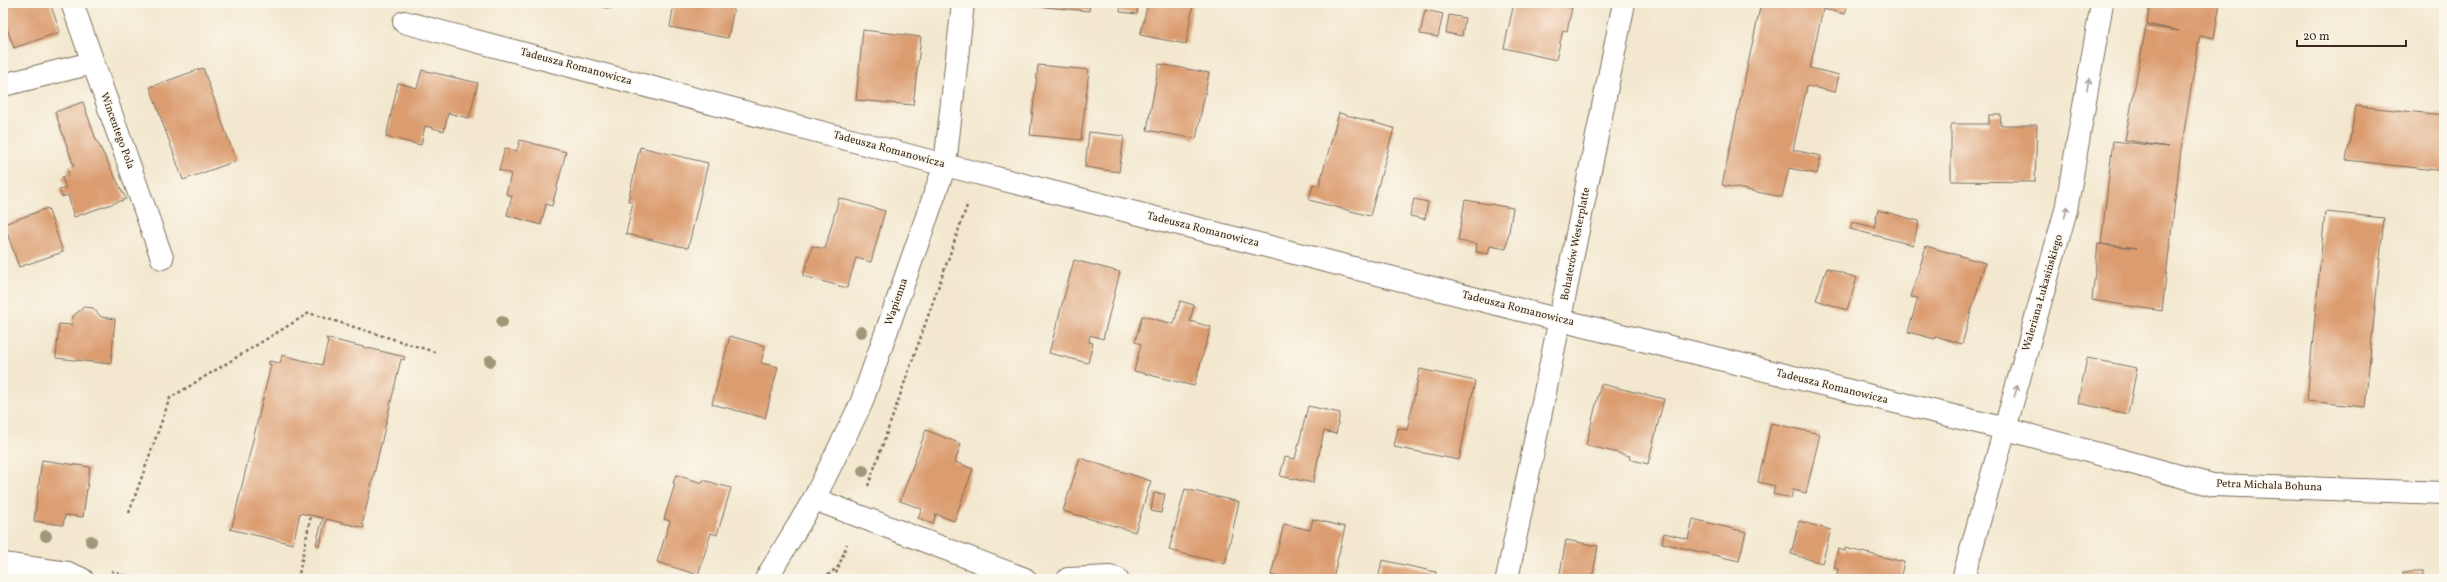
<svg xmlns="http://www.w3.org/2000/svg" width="2447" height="582" viewBox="0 0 2447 582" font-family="Vollkorn,serif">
	<rect width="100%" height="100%" fill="#fbf7ec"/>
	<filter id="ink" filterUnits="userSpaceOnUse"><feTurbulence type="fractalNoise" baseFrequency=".025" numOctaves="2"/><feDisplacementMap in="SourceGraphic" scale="8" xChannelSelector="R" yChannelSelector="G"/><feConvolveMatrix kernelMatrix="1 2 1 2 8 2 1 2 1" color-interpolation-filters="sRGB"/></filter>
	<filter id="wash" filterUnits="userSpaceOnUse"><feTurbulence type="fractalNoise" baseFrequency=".012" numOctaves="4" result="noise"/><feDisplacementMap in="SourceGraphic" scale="16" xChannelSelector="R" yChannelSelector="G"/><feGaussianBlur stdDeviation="0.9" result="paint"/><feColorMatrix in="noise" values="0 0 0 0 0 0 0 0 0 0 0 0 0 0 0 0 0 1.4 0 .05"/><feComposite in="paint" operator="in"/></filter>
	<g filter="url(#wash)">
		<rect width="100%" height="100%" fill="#f3e8cf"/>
		<g id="blocks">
			<g fill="#db9c70">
				<polygon points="3,3 50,3 60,32 14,48 3,17"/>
				<polygon points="585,3 612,3 611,9"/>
				<polygon points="674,3 735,3 728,38 670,27"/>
				<polygon points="1034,3 1090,3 1089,11 1034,6"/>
				<polygon points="1121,3 1138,3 1137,14 1120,12"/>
				<polygon points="1148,3 1193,5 1186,44 1140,35"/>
				<polygon points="1514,3 1548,3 1572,8 1567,31 1563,30 1556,60 1504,48"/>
				<polygon points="1761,3 1848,3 1845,14 1823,9 1810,68 1839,75 1835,92 1807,86 1793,150 1821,156 1817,174 1789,168 1782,197 1722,185"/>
				<polygon points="2150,3 2220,3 2214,38 2200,35 2181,149 2162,311 2092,300 2098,244 2137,248 2101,244 2113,141 2168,147 2125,140 2146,26 2179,31 2147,24"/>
				<polygon points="1425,10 1443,14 1438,37 1420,34"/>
				<polygon points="1449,15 1465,18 1462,36 1446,33"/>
				<polygon points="863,30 921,37 913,105 856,100"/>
				<polygon points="1159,64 1209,73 1196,139 1147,130"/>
				<polygon points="1038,65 1089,70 1081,140 1030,135"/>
				<polygon points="203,68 236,161 183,180 150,87"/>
				<polygon points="422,70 478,83 469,118 448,113 444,131 425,126 421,145 386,137 398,83 417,88"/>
				<polygon points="83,102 95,137 126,199 74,217 68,195 62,197 59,190 66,188 62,177 69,175 67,169 74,166 55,112"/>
				<polygon points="2356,106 2444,115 2444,171 2346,160"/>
				<polygon points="1339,113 1394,128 1370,216 1309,200 1313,184 1319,186"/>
				<polygon points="1989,115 2001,115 2000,125 2037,125 2035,182 1951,181 1951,124 1989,124"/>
				<polygon points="1089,132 1124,136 1119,172 1085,167"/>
				<polygon points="520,140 566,152 552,206 546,204 541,225 507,215 512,196 506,194 511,174 499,170 505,148 517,151"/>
				<polygon points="640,147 708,163 688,248 626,234 633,202 628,201"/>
				<polygon points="839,198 885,211 871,262 856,258 847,288 803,276 812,246 825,249"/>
				<polygon points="1414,199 1428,202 1425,219 1410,216"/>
				<polygon points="1465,200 1513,208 1506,249 1490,246 1488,254 1476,252 1477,244 1458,241"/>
				<polygon points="48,208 63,252 19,267 4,224"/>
				<polygon points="1878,210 1919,221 1913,245 1850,229 1852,222 1874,227"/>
				<polygon points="2325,212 2384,218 2365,407 2307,401"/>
				<polygon points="1926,246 1985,263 1962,344 1936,336 1935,339 1908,332 1918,298 1911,297"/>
				<polygon points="1074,260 1120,272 1103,339 1090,335 1089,342 1093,343 1088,363 1049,353"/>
				<polygon points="1827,268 1857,278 1847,310 1816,300"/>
				<polygon points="1180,301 1194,305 1190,321 1211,327 1194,386 1134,371 1141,344 1135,342 1142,316 1174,324"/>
				<polygon points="84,307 93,308 101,317 115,319 111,364 56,358 59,324 72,325 73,316"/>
				<polygon points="730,336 765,346 761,363 778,367 765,418 712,404"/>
				<polygon points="326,338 405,357 404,360 401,359 362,525 364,525 364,528 326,519 319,546 316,544 323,518 300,513 293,544 229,529 232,527 271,365 269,364 269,361 280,363 282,355 322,365 328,342"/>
				<polygon points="2087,358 2137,368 2128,414 2078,403"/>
				<polygon points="1420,369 1475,381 1459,460 1394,447 1398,428 1407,430"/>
				<polygon points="1601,384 1664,399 1648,464 1629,459 1630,456 1586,445"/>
				<polygon points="1308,406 1340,413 1336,434 1324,431 1313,483 1280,476 1285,457 1295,459"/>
				<polygon points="1771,423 1820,434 1806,493 1793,490 1791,498 1773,494 1775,486 1758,482"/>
				<polygon points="926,430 961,444 955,462 973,469 954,521 936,514 933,524 918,518 922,509 900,501"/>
				<polygon points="1080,458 1151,481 1135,532 1063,511"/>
				<polygon points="42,460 90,467 83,517 65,515 63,525 34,521"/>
				<polygon points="676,475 702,483 703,480 731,488 717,535 711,533 698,575 657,562 670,521 664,519 675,484 673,483"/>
				<polygon points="1185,489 1239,502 1225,564 1169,550"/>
				<polygon points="1154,493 1165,494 1161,513 1151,511"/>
				<polygon points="1313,519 1345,527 1333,579 1287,579 1271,575 1284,524 1310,530"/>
				<polygon points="1693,519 1746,532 1739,561 1662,543 1664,533 1688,539"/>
				<polygon points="1799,521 1831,530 1822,563 1791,554"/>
				<polygon points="1566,540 1598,546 1592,579 1559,579"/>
				<polygon points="1845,548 1904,562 1900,579 1836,579 1838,569 1834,568 1838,549 1845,551"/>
				<polygon points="1382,560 1436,572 1434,579 1386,579 1387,577 1379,576"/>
				<rect x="2403" y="572" width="20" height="7"/>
			</g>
		</g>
	</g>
	<g filter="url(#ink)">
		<use href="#blocks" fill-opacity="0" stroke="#7b6c5c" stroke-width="1"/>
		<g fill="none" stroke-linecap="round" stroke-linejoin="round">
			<defs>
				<g id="minor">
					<polyline points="72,3 162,258"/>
					<polyline points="404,22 945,165 1560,320 2006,429 2213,485 2444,493"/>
					<polyline points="3,85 92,63"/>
					<polyline points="814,499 1025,579"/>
					<polyline points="3,564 68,573 82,579"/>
					<polyline points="766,579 814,499 861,404 945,165 963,3"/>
					<polyline points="1068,579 1110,577 1117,579"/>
					<polyline points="1507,579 1624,3"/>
					<polyline points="1963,579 2066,210 2102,3"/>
				</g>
			</defs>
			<use href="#minor" stroke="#7b6c5c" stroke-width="24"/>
			<g stroke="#7b6c5c" stroke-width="2.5" stroke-dasharray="3 3" stroke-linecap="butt">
				<polyline points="868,486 968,203"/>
				<polyline points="129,513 170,398 309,313 438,353"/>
				<polyline points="111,571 135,579"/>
				<polyline points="298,579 311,515"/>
				<polyline points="823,579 839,566"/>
				<polyline points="834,579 847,544"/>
			</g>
			<use href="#minor" stroke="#fff" stroke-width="22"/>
		</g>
		<g fill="#a09779">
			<circle cx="502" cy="322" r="6"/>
			<circle cx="861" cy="332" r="6"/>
			<circle cx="490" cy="361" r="6"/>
			<circle cx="863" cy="471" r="6"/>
			<circle cx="46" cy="536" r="6"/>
			<circle cx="91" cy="541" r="6"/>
		</g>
		<defs><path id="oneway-shaft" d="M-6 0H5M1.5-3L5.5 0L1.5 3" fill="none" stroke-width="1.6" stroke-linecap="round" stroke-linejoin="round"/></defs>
		<g stroke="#a79f9a">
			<use href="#oneway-shaft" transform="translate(2088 84) rotate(-80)"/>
			<use href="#oneway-shaft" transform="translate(2066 212) rotate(-76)"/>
			<use href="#oneway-shaft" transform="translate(2016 391) rotate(-74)"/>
		</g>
	</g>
	<g text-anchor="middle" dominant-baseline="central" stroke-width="3" stroke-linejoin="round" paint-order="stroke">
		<g font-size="11" fill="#3b2a1e" stroke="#fbf7ec">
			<text transform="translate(576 67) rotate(15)">Tadeusza Romanowicza</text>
			<text transform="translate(117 131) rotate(70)">Wincentego Pola</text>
			<text transform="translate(889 150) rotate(15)">Tadeusza Romanowicza</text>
			<text transform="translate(1203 230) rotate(14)">Tadeusza Romanowicza</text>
			<text transform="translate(1576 244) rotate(-79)">Bohaterów Westerplatte</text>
			<text transform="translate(2043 293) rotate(-74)">Waleriana Łukasińskiego</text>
			<text transform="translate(897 302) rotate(-71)">Wapienna</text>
			<text transform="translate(1518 309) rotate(14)">Tadeusza Romanowicza</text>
			<text transform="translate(1832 387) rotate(14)">Tadeusza Romanowicza</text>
			<text transform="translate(2269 486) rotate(2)">Petra Michala Bohuna</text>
		</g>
	</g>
	<rect width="2447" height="582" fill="none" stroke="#fbf7ec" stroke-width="16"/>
	<path d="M2297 40v6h109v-6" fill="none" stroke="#3b2a1e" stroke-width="2"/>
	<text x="2303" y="40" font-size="12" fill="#3b2a1e" stroke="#fbf7ec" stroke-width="3" paint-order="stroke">20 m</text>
</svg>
